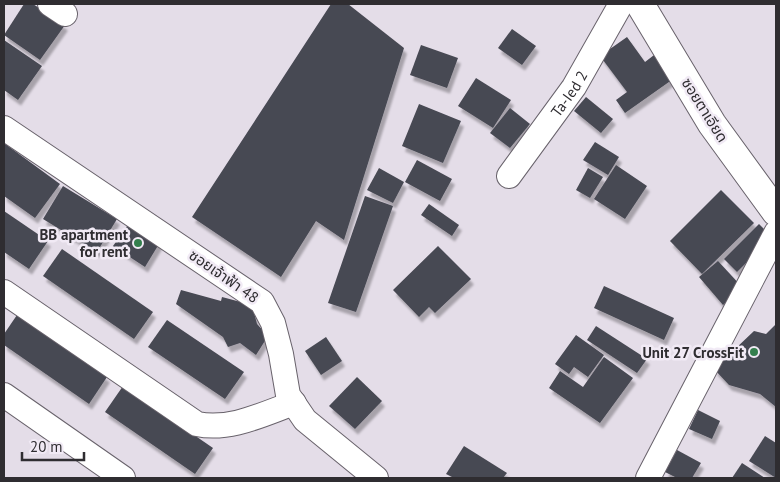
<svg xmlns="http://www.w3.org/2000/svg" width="780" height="482" viewBox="0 0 780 482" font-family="'PT Sans','Noto Sans Thai',sans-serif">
	<defs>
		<filter id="shadow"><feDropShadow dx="3" dy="5.5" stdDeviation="1" flood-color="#0004"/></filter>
	</defs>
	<rect width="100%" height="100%" fill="#e4dde8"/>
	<g fill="#474852" filter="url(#shadow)">
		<polygon points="24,4 33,4 65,25 40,60 4,35"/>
		<polygon points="331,4 348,4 404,48 344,240 316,221 281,277 192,217"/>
		<polygon points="512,29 536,46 522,65 498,48"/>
		<polygon points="627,37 645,62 658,52 676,77 625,113 616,100 627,92 600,56"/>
		<polygon points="4,40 42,66 18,100 4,90"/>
		<polygon points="421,45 458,58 447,88 410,75"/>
		<polygon points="476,78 511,100 493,128 458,106"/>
		<polygon points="586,97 613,119 601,133 574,111"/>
		<polygon points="419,104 461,121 443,163 402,146"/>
		<polygon points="510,108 530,124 510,148 490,133"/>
		<polygon points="595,142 619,157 608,175 583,160"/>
		<polygon points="4,143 60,184 35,218 4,196"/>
		<polygon points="417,160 452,179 440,201 405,182"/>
		<polygon points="616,165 647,186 625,219 594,199"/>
		<polygon points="379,168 404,182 393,203 367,190"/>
		<polygon points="588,168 603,177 590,198 576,190"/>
		<polygon points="63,186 117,219 97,252 43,219"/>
		<polygon points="721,190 754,223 702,274 670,241"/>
		<polygon points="365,196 393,206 356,312 328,303"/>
		<polygon points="429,204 459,225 452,236 421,215"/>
		<polygon points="4,211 48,241 29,269 4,252"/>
		<polygon points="132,219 162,239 145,267 113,246"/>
		<polygon points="759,224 772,237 737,272 724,259"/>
		<polygon points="438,246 471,279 435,313 429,307 419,317 393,290"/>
		<polygon points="62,249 153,312 134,339 43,276"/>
		<polygon points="718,261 743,288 723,305 699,277"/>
		<polygon points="604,286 674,318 664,340 594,308"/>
		<polygon points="181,290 221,301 222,297 252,305 257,324 268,336 256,355 240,343 228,347 223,337 176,304"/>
		<polygon points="17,315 107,377 89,404 4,345 4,334"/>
		<polygon points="167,320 244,372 225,399 148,347"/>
		<polygon points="776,324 776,407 760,394 729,385 714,369 754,331 766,334"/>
		<polygon points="596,326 647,359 637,373 587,340"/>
		<polygon points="576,335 604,355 588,377 574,367 569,374 555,364"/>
		<polygon points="326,337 342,361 321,375 305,351"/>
		<polygon points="604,357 633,378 600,423 549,388 560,371 583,387"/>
		<polygon points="357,377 382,401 355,429 329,406"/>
		<polygon points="123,386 213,448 195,474 105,412"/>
		<polygon points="698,410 720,421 712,439 689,429"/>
		<polygon points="765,436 776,443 776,478 749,461"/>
		<polygon points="464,446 507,473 503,478 454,478 446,474"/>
		<polygon points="677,450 701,463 692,478 677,478 665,472"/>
		<polygon points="742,463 765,478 732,478"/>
	</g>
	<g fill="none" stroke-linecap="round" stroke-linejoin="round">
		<defs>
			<g id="minor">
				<polyline points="50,4 65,14"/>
				<polyline points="4,128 262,302 273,323 281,354 288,395 305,420 376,478"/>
				<path id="s1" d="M509 176 574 87 621 4"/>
				<path d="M4 292 197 424C230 431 263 414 294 403"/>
				<polyline points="4,395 123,478"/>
				<polyline points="648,478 776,233"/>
			</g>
			<polyline id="tertiary" points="640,4 712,124 776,212"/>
		</defs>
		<use href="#minor" stroke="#68626b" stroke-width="26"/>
		<use href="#tertiary" stroke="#68626b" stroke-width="30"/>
		<use href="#minor" stroke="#fff" stroke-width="24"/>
		<use href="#tertiary" stroke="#fff" stroke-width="28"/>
	</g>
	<g fill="#347f4d" stroke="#f1eaf5" stroke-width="2">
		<circle cx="138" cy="243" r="5"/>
		<circle cx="754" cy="352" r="5"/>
	</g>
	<g text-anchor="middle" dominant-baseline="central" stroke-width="5" stroke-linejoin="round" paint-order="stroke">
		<g font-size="15" fill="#2f2d31" stroke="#f1eaf5">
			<text stroke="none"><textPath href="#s1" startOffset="102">Ta-Ied 2</textPath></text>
			<text transform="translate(705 110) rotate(58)">ซอยตาเอียด</text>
			<text transform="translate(224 276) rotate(35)">ซอยเจ้าฟ้า 48</text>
		</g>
		<g font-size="15" font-weight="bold" fill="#2f2d31" stroke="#f1eaf5" text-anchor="end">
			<text x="128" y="234">BB apartment<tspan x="128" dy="17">for rent</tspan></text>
			<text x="744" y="352">Unit 27 CrossFit</text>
		</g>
	</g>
	<rect width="780" height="482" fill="none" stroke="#2f2d31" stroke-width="10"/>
	<path d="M22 452v8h62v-8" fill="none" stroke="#2f2d31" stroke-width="2.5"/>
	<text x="30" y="452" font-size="15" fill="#2f2d31" stroke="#f1eaf5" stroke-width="4" paint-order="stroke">20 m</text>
</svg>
